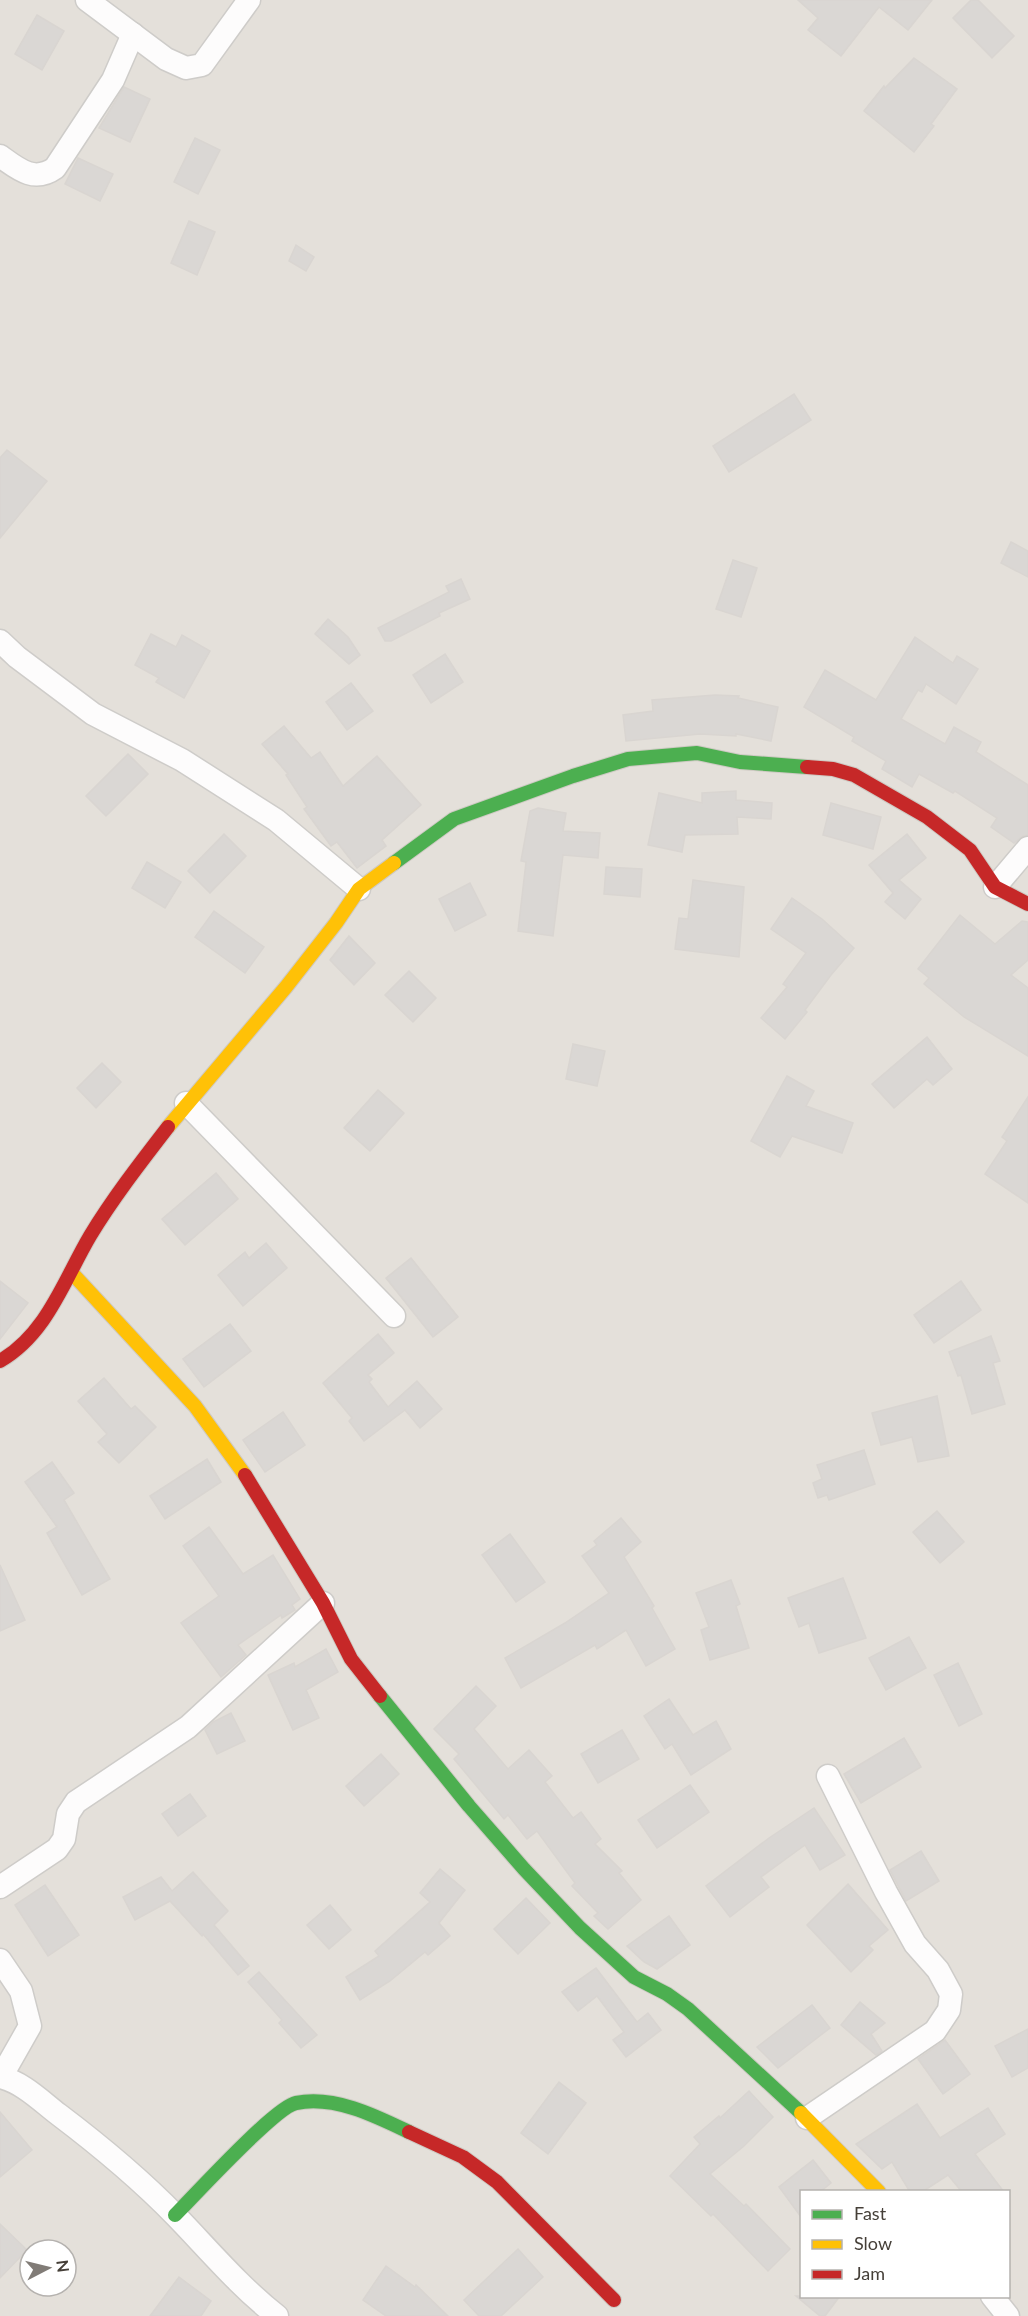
<svg xmlns="http://www.w3.org/2000/svg" width="1028" height="2316" viewBox="0 0 1028 2316" font-family="Lato,sans-serif">
	<rect width="100%" height="100%" fill="#f1eeeb"/>
	<path fill="#e4e0da" fill-rule="evenodd" d="M0 0H1028V2316H0ZM802 2192H1008V2296H802ZM30 2250H66V2286H30Z"/>
	<g fill="#dad7d4" stroke="#d9d5d1" stroke-width="1.5">
		<polygon points="798,0 932,0 908,30 879,7 841,56 808,30 818,18"/>
		<polygon points="971,0 978,0 1014,36 992,58 953,18"/>
		<polygon points="37,15 64,31 42,70 15,54"/>
		<polygon points="914,58 957,89 931,124 934,126 914,152 864,111 884,86 885,88"/>
		<polygon points="124,87 150,99 130,142 99,128"/>
		<polygon points="195,138 220,150 198,194 174,182"/>
		<polygon points="78,158 113,174 100,201 65,184"/>
		<polygon points="189,221 215,232 197,275 171,263"/>
		<polygon points="296,245 314,257 306,271 289,261"/>
		<polygon points="794,394 811,420 729,472 713,446"/>
		<polygon points="7,450 47,481 0,538 0,458"/>
		<polygon points="1011,542 1028,551 1028,577 1001,563"/>
		<polygon points="733,560 757,568 741,617 716,609"/>
		<polygon points="461,579 470,599 439,613 440,616 391,641 385,641 378,628 449,592 446,586"/>
		<polygon points="328,619 348,637 360,655 349,664 315,634"/>
		<polygon points="151,634 176,647 182,635 210,651 184,698 156,682 159,678 135,665"/>
		<polygon points="915,637 953,663 957,656 978,669 956,704 926,684 922,692 918,690 901,719 945,744 954,727 981,742 976,752 1028,785 1028,835 1023,836 1014,843 991,827 997,818 955,791 953,793 919,774 912,787 882,769 886,761 852,741 854,737 804,707 825,670 876,700"/>
		<polygon points="445,654 463,682 431,703 413,675"/>
		<polygon points="351,683 373,711 347,730 326,702"/>
		<polygon points="715,695 739,696 738,698 778,707 771,741 736,734 736,736 700,734 626,741 623,715 653,711 652,700"/>
		<polygon points="284,726 311,758 320,752 343,786 377,756 421,805 382,840 386,846 357,868 337,842 331,846 304,809 307,807 286,775 288,774 262,744"/>
		<polygon points="128,754 148,774 106,816 86,796"/>
		<polygon points="736,791 736,800 772,803 771,819 737,817 738,834 685,835 682,852 648,845 659,793 702,803 702,793"/>
		<polygon points="831,803 881,817 873,849 823,835"/>
		<polygon points="538,808 566,813 563,831 600,833 598,858 563,855 553,936 518,931 526,862 521,861 530,811"/>
		<polygon points="224,834 246,856 210,893 188,871"/>
		<polygon points="907,834 926,858 899,880 921,899 905,919 885,902 893,893 869,865"/>
		<polygon points="147,862 181,882 165,908 132,888"/>
		<polygon points="606,867 642,869 640,897 604,894"/>
		<polygon points="693,880 744,887 739,957 675,949 679,918 688,919"/>
		<polygon points="470,883 486,915 455,931 439,899"/>
		<polygon points="792,898 822,919 854,948 831,975 805,1010 807,1012 785,1039 761,1018 787,987 783,984 806,953 771,929"/>
		<polygon points="214,911 264,947 245,973 195,937"/>
		<polygon points="960,915 995,944 1022,921 1028,922 1028,960 1011,975 1028,988 1028,1056 964,1017 924,984 929,978 918,969"/>
		<polygon points="349,936 375,963 354,985 330,960"/>
		<polygon points="409,971 436,998 413,1022 385,995"/>
		<polygon points="927,1037 952,1069 933,1085 927,1079 894,1108 872,1084"/>
		<polygon points="573,1044 605,1051 597,1086 566,1079"/>
		<polygon points="102,1063 121,1082 96,1108 77,1088"/>
		<polygon points="787,1076 814,1091 806,1106 853,1123 842,1153 792,1136 780,1157 751,1141"/>
		<polygon points="378,1090 404,1113 370,1151 344,1128"/>
		<polygon points="1028,1097 1028,1203 985,1174 1007,1141 1002,1137"/>
		<polygon points="216,1173 238,1199 185,1245 162,1219"/>
		<polygon points="266,1243 287,1268 243,1306 218,1275 245,1252 249,1258"/>
		<polygon points="411,1258 458,1317 433,1337 386,1278"/>
		<polygon points="0,1281 28,1303 0,1339"/>
		<polygon points="961,1281 981,1310 934,1343 914,1315"/>
		<polygon points="230,1324 251,1351 204,1387 183,1359"/>
		<polygon points="378,1334 394,1353 368,1375 372,1379 369,1382 388,1407 417,1381 442,1409 420,1428 405,1410 364,1441 349,1421 352,1418 323,1383"/>
		<polygon points="991,1336 1000,1361 993,1363 1005,1404 972,1414 961,1375 958,1376 949,1352"/>
		<polygon points="104,1378 131,1409 135,1406 156,1427 119,1463 98,1442 107,1434 78,1401"/>
		<polygon points="937,1396 949,1456 918,1462 912,1437 881,1445 872,1413"/>
		<polygon points="283,1412 305,1445 265,1472 243,1440"/>
		<polygon points="864,1450 875,1484 829,1500 827,1495 818,1498 813,1483 822,1479 817,1465"/>
		<polygon points="207,1459 221,1482 165,1519 150,1496"/>
		<polygon points="52,1462 74,1493 64,1500 110,1579 82,1595 47,1533 57,1527 25,1482"/>
		<polygon points="937,1511 964,1542 940,1563 913,1532"/>
		<polygon points="621,1518 641,1542 624,1557 654,1606 652,1608 675,1649 646,1666 626,1630 597,1649 595,1645 521,1688 505,1658 565,1623 609,1593 582,1556 597,1545 594,1541"/>
		<polygon points="209,1527 243,1574 273,1555 300,1599 292,1605 295,1610 282,1618 281,1615 238,1645 246,1655 221,1677 181,1623 219,1596 183,1546"/>
		<polygon points="510,1534 545,1582 516,1602 482,1555"/>
		<polygon points="0,1565 25,1620 0,1631"/>
		<polygon points="843,1578 866,1638 819,1653 809,1623 799,1627 788,1598"/>
		<polygon points="731,1580 740,1604 736,1606 749,1648 710,1660 701,1630 709,1627 696,1593"/>
		<polygon points="909,1637 926,1668 886,1690 869,1658"/>
		<polygon points="326,1649 338,1672 306,1690 319,1718 293,1730 268,1675 294,1663 295,1667"/>
		<polygon points="958,1663 982,1714 959,1726 934,1675"/>
		<polygon points="476,1686 496,1706 474,1729 508,1769 529,1750 552,1776 545,1782 573,1818 581,1812 601,1839 595,1844 622,1871 619,1873 641,1900 608,1929 594,1916 598,1913 572,1886 575,1883 537,1831 527,1839 508,1815 504,1819 454,1759 459,1754 434,1729"/>
		<polygon points="669,1699 693,1735 716,1721 731,1749 691,1775 672,1744 665,1749 644,1716"/>
		<polygon points="231,1713 245,1741 217,1754 205,1730 213,1722"/>
		<polygon points="622,1730 639,1759 598,1783 581,1754"/>
		<polygon points="904,1738 921,1767 861,1803 844,1774"/>
		<polygon points="381,1754 399,1774 364,1806 346,1786"/>
		<polygon points="690,1785 709,1812 657,1848 638,1820"/>
		<polygon points="190,1794 206,1816 178,1836 162,1814"/>
		<polygon points="814,1808 845,1855 820,1870 805,1845 761,1877 769,1887 730,1917 706,1886 769,1838"/>
		<polygon points="921,1851 939,1881 906,1901 890,1870"/>
		<polygon points="440,1869 465,1890 439,1923 450,1936 428,1955 425,1952 390,1981 360,2000 346,1977 379,1956 375,1951 430,1902 420,1893"/>
		<polygon points="193,1872 228,1911 214,1925 249,1966 238,1975 203,1934 202,1936 170,1901 135,1920 123,1897 161,1877 172,1891"/>
		<polygon points="848,1884 888,1930 869,1946 873,1950 851,1972 807,1925"/>
		<polygon points="45,1885 79,1935 48,1956 15,1905"/>
		<polygon points="526,1898 550,1923 518,1954 494,1929"/>
		<polygon points="330,1905 351,1930 329,1949 307,1925"/>
		<polygon points="669,1916 690,1945 657,1969 644,1962 627,1946"/>
		<polygon points="596,1968 637,2022 648,2013 661,2030 626,2057 613,2040 624,2032 597,1996 578,2011 562,1992"/>
		<polygon points="259,1972 317,2035 301,2048 279,2023 282,2020 248,1982"/>
		<polygon points="860,2002 885,2023 871,2034 882,2051 876,2055 841,2025"/>
		<polygon points="812,2005 830,2028 778,2068 757,2047"/>
		<polygon points="1028,2029 1028,2068 1012,2077 995,2046"/>
		<polygon points="945,2040 970,2074 943,2094 918,2059"/>
		<polygon points="559,2082 586,2103 548,2154 521,2133"/>
		<polygon points="749,2091 773,2117 744,2146 710,2174 744,2206 746,2204 790,2249 768,2271 713,2214 711,2216 670,2176 700,2144 694,2137 719,2116 720,2118"/>
		<polygon points="917,2104 940,2138 988,2108 1005,2134 975,2154 1004,2192 962,2192 948,2175 922,2192 910,2192 892,2162 882,2169 858,2146 856,2144"/>
		<polygon points="0,2112 32,2150 0,2177"/>
		<polygon points="813,2160 831,2183 820,2192 801,2192 801,2217 779,2187"/>
		<polygon points="0,2224 27,2250 0,2278"/>
		<polygon points="518,2249 543,2277 501,2316 479,2316 464,2300"/>
		<polygon points="386,2266 415,2287 416,2285 448,2316 386,2316 363,2300"/>
		<polygon points="179,2277 211,2301 201,2316 150,2316"/>
		<polygon points="796,2296 840,2296 825,2316 820,2316"/>
	</g>
	<g fill="none" stroke-linecap="round" stroke-linejoin="round">
		<defs>
			<g id="street">
				<polyline points="87,0 166,59 186,68 202,65 249,0"/>
				<path d="M0 156C18 169 34 183 55 168L113 80 133 34"/>
				<polyline points="0,641 17,657 93,714 182,760 276,820 359,889"/>
				<polyline points="995,887 1028,848"/>
				<polyline points="186,1103 394,1316"/>
				<polyline points="0,1887 57,1849 64,1839 68,1814 76,1802 188,1727 323,1603"/>
				<polyline points="0,1960 21,1991 30,2026 1,2077"/>
				<path d="M0 2077C22 2082 40 2100 58 2114 99 2145 140 2179 176 2216 209 2250 239 2286 277 2316"/>
				<polyline points="807,2118 935,2031 949,2010 951,1994 938,1970 915,1944 886,1892 828,1776"/>
				<polyline points="992,2296 1008,2316"/>
			</g>
			<g id="fast">
				<polyline points="394,863 454,819 573,776 628,759 697,753 740,762 807,767"/>
				<polyline points="380,1696 469,1806 524,1869 580,1928 634,1977 667,1994 688,2009 801,2113"/>
				<path d="M175 2215C195 2195 275 2107 296 2103 334 2095 376 2116 409 2132"/>
			</g>
			<g id="slow">
				<polyline points="168,1127 286,987 336,923 359,889 394,863"/>
				<polyline points="71,1272 195,1406 245,1475"/>
				<polyline points="801,2113 879,2192"/>
			</g>
			<g id="jam">
				<polyline points="807,767 833,769 854,775 927,817 970,850 995,887 1028,904"/>
				<path d="M0 1361C47 1334 64 1280 90 1236 113 1198 141 1162 168 1127"/>
				<polyline points="245,1475 323,1603 351,1659 380,1696"/>
				<polyline points="409,2132 463,2157 497,2182 614,2300"/>
			</g>
		</defs>
		<use href="#street" stroke="#ceccc9" stroke-width="25"/>
		<use href="#fast" stroke="#cecac3" stroke-width="16"/>
		<use href="#slow" stroke="#cecac3" stroke-width="16"/>
		<use href="#jam" stroke="#cecac3" stroke-width="16"/>
		<use href="#street" stroke="#fdfcfc" stroke-width="22"/>
		<use href="#fast" stroke="#4caf50" stroke-width="14"/>
		<use href="#slow" stroke="#ffc107" stroke-width="14"/>
		<use href="#jam" stroke="#c62828" stroke-width="14"/>
	</g>
	<rect x="800" y="2190" width="210" height="108" fill="#ffffff" stroke="#b5b2af" stroke-width="1.5"/>
	<rect x="812" y="2210" width="30" height="9" fill="#4caf50" stroke="#b5b2af" stroke-width="1.5"/>
	<text x="854" y="2220" font-size="18" fill="#453f38">Fast</text>
	<rect x="812" y="2240" width="30" height="9" fill="#ffc107" stroke="#b5b2af" stroke-width="1.5"/>
	<text x="854" y="2250" font-size="18" fill="#453f38">Slow</text>
	<rect x="812" y="2270" width="30" height="9" fill="#c62828" stroke="#b5b2af" stroke-width="1.5"/>
	<text x="854" y="2280" font-size="18" fill="#453f38">Jam</text>
	<g transform="translate(48 2268) rotate(83)"><circle r="28" fill="#ffffff" stroke="#b5b2af" stroke-width="1.5"/>
	<path d="M0-4.5L10 22L0 15L-10 22Z" fill="#817c77"/>
	<text y="-9" font-size="16" font-weight="bold" text-anchor="middle" fill="#453f38">N</text>
	</g>
</svg>
